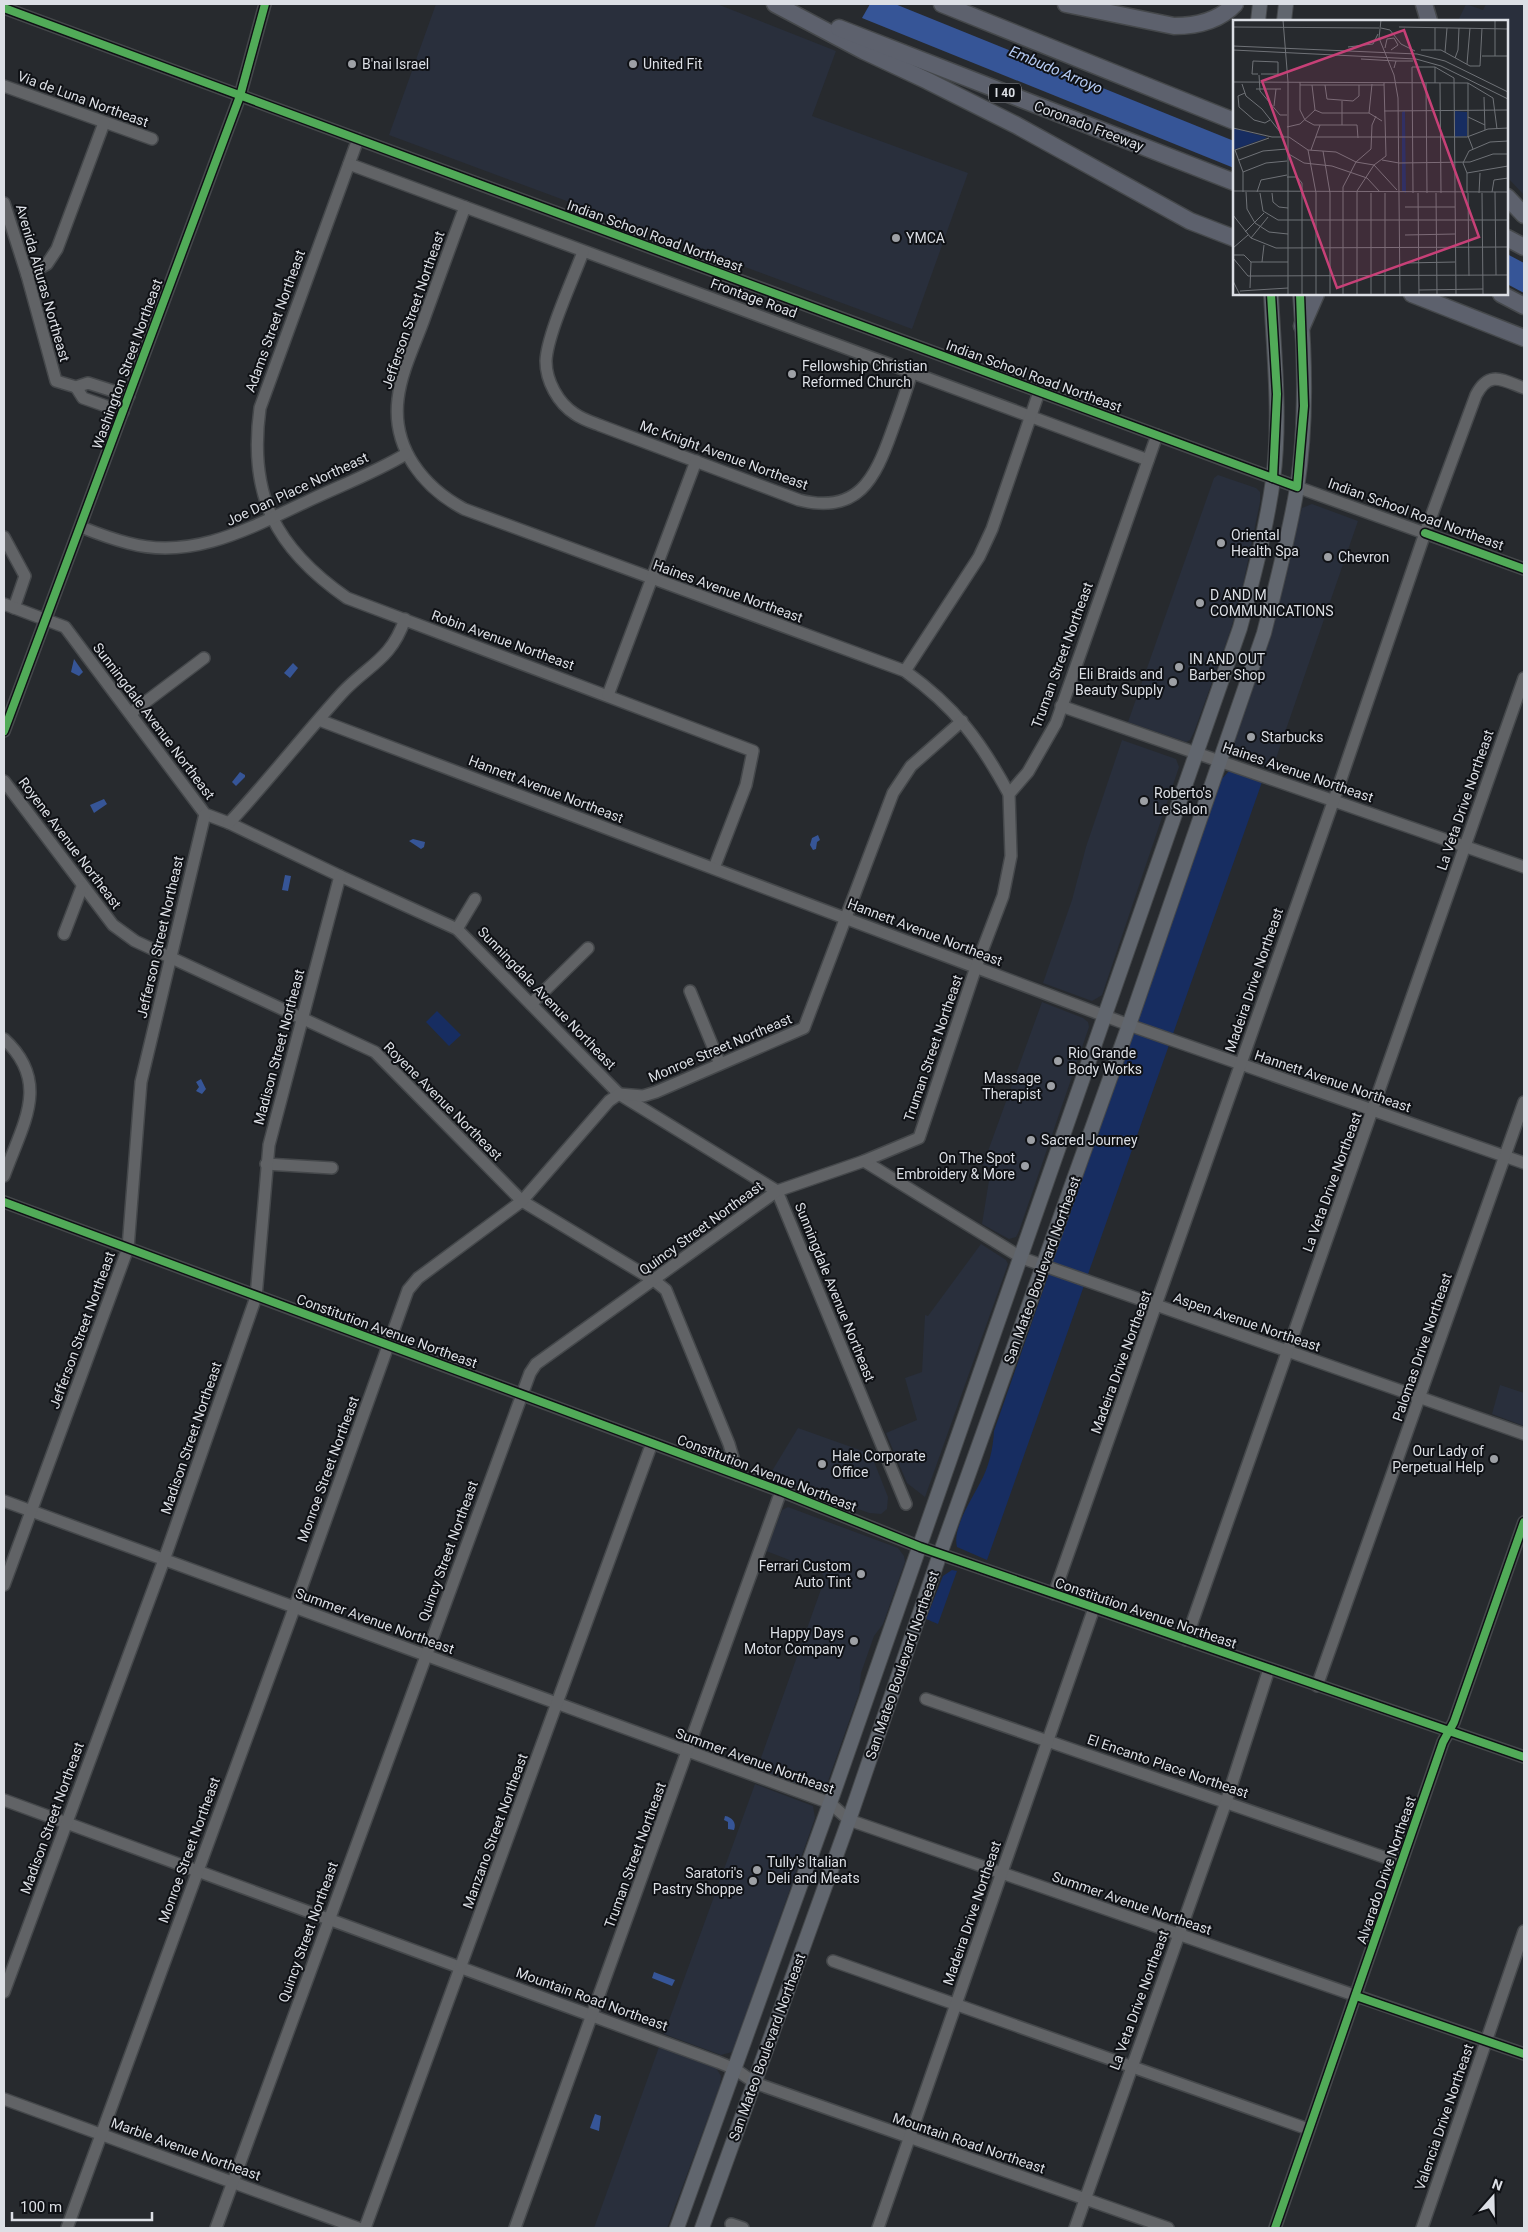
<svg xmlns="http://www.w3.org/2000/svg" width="1528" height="2232" viewBox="0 0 1528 2232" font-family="Roboto,sans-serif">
	<rect width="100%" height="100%" fill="#272a2e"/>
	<g fill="#292f3c">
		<polygon points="436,4 717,4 836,51 812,116 968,173 912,329 389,135"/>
		<polygon points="1466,4 1483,10 1486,4 1524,4 1524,195 1507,177 1507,21 1458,21"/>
		<polygon points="1218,475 1256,488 1260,492 1260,502 1240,600 1227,641 1194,732 1190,740 1186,742 1128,722 1214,478"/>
		<polygon points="1312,504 1358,521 1272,770 1238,758 1232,748 1274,624 1299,517 1302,508"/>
		<polygon points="1122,740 1176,759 1179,767 1102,995 1092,1001 1043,983 1072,900 1086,847"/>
		<polygon points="1042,1002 1083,1018 1088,1022 1089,1027 1019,1231 1016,1237 1009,1239 982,1224 991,1168 983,1165"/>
		<polygon points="981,1244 1006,1260 1008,1264 925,1497 907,1483 886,1433 917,1420 905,1378 922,1372 925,1315 928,1316"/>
		<polygon points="1500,1385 1524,1393 1524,1426 1492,1414"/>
		<polygon points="798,1428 871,1454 888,1497 887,1509 881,1514 869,1513 769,1476"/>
		<polygon points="788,1507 898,1548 904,1556 905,1562 883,1624 874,1636 861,1673 859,1693 827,1784 821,1790 816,1791 757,1769 825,1578 821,1572 766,1551 782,1510"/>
		<polygon points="755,1784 813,1806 815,1818 735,2046 732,2052 721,2055 664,2034"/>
		<polygon points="659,2047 716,2068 721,2076 720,2086 667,2228 594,2228"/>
	</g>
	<g fill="#172d61">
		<path d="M1229 771 1262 782 987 1560 957 1547C952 1528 972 1499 980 1483 989 1467 993 1449 994 1431L1221 780Z"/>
		<polygon points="437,1011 461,1035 449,1046 426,1022"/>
		<polygon points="952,1570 957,1571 938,1624 926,1619 943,1576"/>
	</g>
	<g fill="#365597">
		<polygon points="870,4 895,4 1234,141 1234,168 862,18"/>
		<polygon points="1507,254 1524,263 1524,293 1507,284"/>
		<polygon points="74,659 83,672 79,676 71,672"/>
		<polygon points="293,663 298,668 290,678 284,673"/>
		<polygon points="240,772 245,775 245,777 236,786 232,782"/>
		<polygon points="104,799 107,804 94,813 90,805"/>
		<polygon points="818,835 820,840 817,842 816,849 813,850 810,845 812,838"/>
		<polygon points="413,839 425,842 424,847 421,849 409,841"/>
		<polygon points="285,875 291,876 288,891 282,890"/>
		<polygon points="201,1079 206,1089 202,1094 196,1091 199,1087 196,1082"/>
		<path d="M725 1816C732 1817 737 1823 734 1830L728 1829V1822L724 1820Z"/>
		<polygon points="654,1972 675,1980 672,1986 652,1978"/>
		<polygon points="595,2114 601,2116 599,2131 590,2128"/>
	</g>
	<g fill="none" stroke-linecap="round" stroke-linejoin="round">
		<defs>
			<g id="minor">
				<polyline points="4,8 1297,487 1524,569"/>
				<polyline points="4,86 152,139"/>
				<path d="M358 139 260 408C248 495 275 548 347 598L753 751 746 785 714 868"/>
				<polyline points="349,164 1148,460"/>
				<polyline points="4,203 27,275 56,381 76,387 88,383 129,396"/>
				<path d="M465 207C451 244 438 281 424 319 415 344 401 372 398 399 392 448 423 487 464 509L905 671C955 707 980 740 1009 794"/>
				<path d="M583 252C573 279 547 335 546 361 546 381 558 403 575 414 582 419 591 422 599 425L799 500C858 515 875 479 892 431 899 412 906 392 912 372"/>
				<polyline points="27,275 47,264 57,249 104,123"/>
				<polyline points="76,387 83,398 123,412"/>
				<path d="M81 527C96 533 112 539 128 543 193 561 252 527 310 500 342 485 376 472 406 454"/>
				<polyline points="4,537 25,576 14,608"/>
				<polyline points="4,604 65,627 205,814 229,823 340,876 457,929 619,1094 777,1191 906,1504"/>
				<polyline points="905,671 979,557 992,529 1039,392"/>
				<polyline points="608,695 696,461"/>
				<polyline points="1061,706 1524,867"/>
				<polyline points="131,713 204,658"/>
				<polyline points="319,720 1129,1025 1524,1163"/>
				<polyline points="4,731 240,96 265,4"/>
				<polyline points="4,781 113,925 135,941 375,1052 522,1201 655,1281 666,1290 729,1444 738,1475"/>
				<path d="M229 823C268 781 303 736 342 693 368 665 391 660 405 619"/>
				<polyline points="457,929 475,899"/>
				<polyline points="64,934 82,887"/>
				<polyline points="690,991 720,1064"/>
				<polyline points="531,1004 588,948"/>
				<path d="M4 1039C52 1083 22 1125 4 1176"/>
				<polyline points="864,1161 1022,1258 1524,1434"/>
				<polyline points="266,1164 332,1168"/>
				<polyline points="4,1202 781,1491 920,1547 1524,1757"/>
				<polyline points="4,1501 830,1803 849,1820 1524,2054"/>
				<polyline points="4,1585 128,1248 141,1082 205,814"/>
				<path d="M1054 1594 1338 788 1425 533 1476 395C1489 370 1502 380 1524 388"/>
				<polyline points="1186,1640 1524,678"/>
				<polyline points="1317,1686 1524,1102"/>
				<polyline points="926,1699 1401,1863"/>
				<polyline points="4,1800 718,2062 735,2069 755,2083 1168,2228"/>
				<polyline points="833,1961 1308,2129"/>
				<polyline points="4,1992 164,1560 256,1297 269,1145 340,876"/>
				<polyline points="4,2099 358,2228"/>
				<polyline points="731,2224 743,2228"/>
				<polyline points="67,2228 291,1617 408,1290 418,1278 522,1201 609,1101 619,1094 643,1096 656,1092 804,1028 893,793 911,766 962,721"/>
				<polyline points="216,2228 530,1373 536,1364 777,1191 864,1161 919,1138 976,967 1003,896 1011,856 1009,794 1028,772 1056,723 1157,435"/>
				<polyline points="365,2228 652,1443"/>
				<polyline points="515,2228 781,1491"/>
				<polyline points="878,2228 1094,1608"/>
				<polyline points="1075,2228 1226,1802 1269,1669"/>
				<polyline points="1275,2228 1443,1742 1454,1722 1524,1522"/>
				<polyline points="1422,2228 1524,1931"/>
			</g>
			<g id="major">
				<polyline points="1258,21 1260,4"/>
				<polyline points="1284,21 1286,4"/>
				<path d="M677 2228 830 1803 1240 628C1253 579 1266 530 1273 480 1281 418 1274 355 1271 294"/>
				<path d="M702 2228 849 1820 940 1554 1129 1025 1264 633C1276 585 1289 536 1297 488 1307 424 1305 358 1300 294"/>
			</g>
			<g id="highway">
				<polyline points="775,4 864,51 928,81 1016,125 1190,221 1234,238"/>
				<polyline points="942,4 1234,121"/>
				<path d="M1066 4 1174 26C1196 26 1219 21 1235 4"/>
				<polyline points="1424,4 1429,21"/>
				<polyline points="839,28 1234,182"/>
				<polyline points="1507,197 1524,215"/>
				<polyline points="1507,238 1524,247"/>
				<polyline points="1412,294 1524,338"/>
				<polyline points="1501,294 1524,306"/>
				<polyline points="1302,326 1316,294"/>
			</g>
		</defs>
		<use href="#minor" stroke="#45484b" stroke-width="14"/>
		<use href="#major" stroke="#45484b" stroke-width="16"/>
		<use href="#highway" stroke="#45484b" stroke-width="19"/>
		<use href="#minor" stroke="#616366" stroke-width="11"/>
		<use href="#major" stroke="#61666e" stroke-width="14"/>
		<use href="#highway" stroke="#5d616d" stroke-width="16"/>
		<defs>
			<g id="cycleway">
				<polyline points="4,8 1297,487 1304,406 1300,294"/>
				<polyline points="1271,294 1277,394 1273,478"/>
				<polyline points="1425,533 1524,569"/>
				<polyline points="4,731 240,96 265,4"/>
				<polyline points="4,1202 781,1491 920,1547 1524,1757"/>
				<polyline points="1356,1996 1524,2054"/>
				<polyline points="1275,2228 1443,1742 1454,1722 1524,1522"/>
			</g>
		</defs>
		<use href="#cycleway" stroke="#0f1115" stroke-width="11"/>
		<use href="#cycleway" stroke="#51ab58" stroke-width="8"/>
	</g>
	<g fill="#9da0a5" stroke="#0f1115" stroke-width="2">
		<circle cx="352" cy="64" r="5"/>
		<circle cx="633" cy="64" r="5"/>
		<circle cx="896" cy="238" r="5"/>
		<circle cx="792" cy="374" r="5"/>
		<circle cx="1221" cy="543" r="5"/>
		<circle cx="1328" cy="557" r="5"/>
		<circle cx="1200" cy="603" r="5"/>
		<circle cx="1179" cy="667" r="5"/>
		<circle cx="1173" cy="682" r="5"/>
		<circle cx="1251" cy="737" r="5"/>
		<circle cx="1144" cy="801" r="5"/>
		<circle cx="1058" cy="1061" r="5"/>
		<circle cx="1051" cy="1086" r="5"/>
		<circle cx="1031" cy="1140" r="5"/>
		<circle cx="1025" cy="1166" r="5"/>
		<circle cx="1494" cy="1459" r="5"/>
		<circle cx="822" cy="1464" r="5"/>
		<circle cx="861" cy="1574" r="5"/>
		<circle cx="854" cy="1641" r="5"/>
		<circle cx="757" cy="1870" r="5"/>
		<circle cx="753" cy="1881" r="5"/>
	</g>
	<g text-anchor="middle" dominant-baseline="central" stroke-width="4" stroke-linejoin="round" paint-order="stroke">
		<rect fill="#0f1115" stroke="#9ea1a7" stroke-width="1" x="989" y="83.5" width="32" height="19" rx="4"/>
		<g font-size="12" font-weight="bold" fill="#dcdfe5">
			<text x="1005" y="93">I 40</text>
		</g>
		<g font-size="14" fill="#dcdfe5" stroke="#0f1115" text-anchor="start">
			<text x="362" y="64">B'nai Israel</text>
			<text x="643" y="64">United Fit</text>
			<text x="906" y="238">YMCA</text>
			<text x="802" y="366">Fellowship Christian<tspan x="802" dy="16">Reformed Church</tspan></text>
			<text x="1231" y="535">Oriental<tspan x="1231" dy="16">Health Spa</tspan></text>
			<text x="1338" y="557">Chevron</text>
			<text x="1210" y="595">D AND M<tspan x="1210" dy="16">COMMUNICATIONS</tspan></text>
			<text x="1189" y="659">IN AND OUT<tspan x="1189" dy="16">Barber Shop</tspan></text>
			<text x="1163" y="674" text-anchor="end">Eli Braids and<tspan x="1163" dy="16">Beauty Supply</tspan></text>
			<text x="1261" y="737">Starbucks</text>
			<text x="1154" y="793">Roberto's<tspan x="1154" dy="16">Le Salon</tspan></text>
			<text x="1068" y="1053">Rio Grande<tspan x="1068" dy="16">Body Works</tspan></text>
			<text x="1041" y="1078" text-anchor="end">Massage<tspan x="1041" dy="16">Therapist</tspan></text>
			<text x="1041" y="1140">Sacred Journey</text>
			<text x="1015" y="1158" text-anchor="end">On The Spot<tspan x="1015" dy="16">Embroidery &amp; More</tspan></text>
			<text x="1484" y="1451" text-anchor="end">Our Lady of<tspan x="1484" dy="16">Perpetual Help</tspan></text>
			<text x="832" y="1456">Hale Corporate<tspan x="832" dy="16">Office</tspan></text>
			<text x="851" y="1566" text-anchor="end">Ferrari Custom<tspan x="851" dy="16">Auto Tint</tspan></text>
			<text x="844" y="1633" text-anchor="end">Happy Days<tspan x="844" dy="16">Motor Company</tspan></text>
			<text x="767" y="1862">Tully's Italian<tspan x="767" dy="16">Deli and Meats</tspan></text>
			<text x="743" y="1873" text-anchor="end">Saratori's<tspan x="743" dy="16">Pastry Shoppe</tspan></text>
		</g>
		<g font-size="14" fill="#dcdfe5" stroke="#0f1115">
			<text transform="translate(83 99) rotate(20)">Via de Luna Northeast</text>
			<text transform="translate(1089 126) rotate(21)">Coronado Freeway</text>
			<text transform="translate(655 236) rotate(20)">Indian School Road Northeast</text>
			<text transform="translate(43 283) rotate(74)">Avenida Alturas Northeast</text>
			<text transform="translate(754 298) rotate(20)">Frontage Road</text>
			<text transform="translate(413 310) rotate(-71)">Jefferson Street Northeast</text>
			<text transform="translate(275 321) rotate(-70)">Adams Street Northeast</text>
			<text transform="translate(127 364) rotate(-70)">Washington Street Northeast</text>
			<text transform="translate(1034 376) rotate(20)">Indian School Road Northeast</text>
			<text transform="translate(724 455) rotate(20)">Mc Knight Avenue Northeast</text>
			<text transform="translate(297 489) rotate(-25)">Joe Dan Place Northeast</text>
			<text transform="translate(1416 514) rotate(20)">Indian School Road Northeast</text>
			<text transform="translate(728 591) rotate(20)">Haines Avenue Northeast</text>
			<text transform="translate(503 640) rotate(20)">Robin Avenue Northeast</text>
			<text transform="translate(1062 655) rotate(-70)">Truman Street Northeast</text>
			<text transform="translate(154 721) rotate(53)">Sunningdale Avenue Northeast</text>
			<text transform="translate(1298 772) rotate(19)">Haines Avenue Northeast</text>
			<text transform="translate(546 789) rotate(21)">Hannett Avenue Northeast</text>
			<text transform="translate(1465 800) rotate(-71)">La Veta Drive Northeast</text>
			<text transform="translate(70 843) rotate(53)">Royene Avenue Northeast</text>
			<text transform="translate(925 932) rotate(21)">Hannett Avenue Northeast</text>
			<text transform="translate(160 937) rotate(-77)">Jefferson Street Northeast</text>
			<text transform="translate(1254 980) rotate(-71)">Madeira Drive Northeast</text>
			<text transform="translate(547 998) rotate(46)">Sunningdale Avenue Northeast</text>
			<text transform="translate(279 1047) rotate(-75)">Madison Street Northeast</text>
			<text transform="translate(720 1048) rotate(-23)">Monroe Street Northeast</text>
			<text transform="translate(933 1048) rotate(-71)">Truman Street Northeast</text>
			<text transform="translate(1333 1081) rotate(19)">Hannett Avenue Northeast</text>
			<text transform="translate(443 1101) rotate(45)">Royene Avenue Northeast</text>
			<text transform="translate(1332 1182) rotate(-70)">La Veta Drive Northeast</text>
			<text transform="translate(701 1228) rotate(-36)">Quincy Street Northeast</text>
			<text transform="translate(1042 1270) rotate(-70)">San Mateo Boulevard Northeast</text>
			<text transform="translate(835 1292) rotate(68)">Sunningdale Avenue Northeast</text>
			<text transform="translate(1247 1322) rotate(19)">Aspen Avenue Northeast</text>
			<text transform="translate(82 1330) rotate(-70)">Jefferson Street Northeast</text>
			<text transform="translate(387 1331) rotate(20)">Constitution Avenue Northeast</text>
			<text transform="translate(1422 1347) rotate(-71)">Palomas Drive Northeast</text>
			<text transform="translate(1121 1362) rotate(-70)">Madeira Drive Northeast</text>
			<text transform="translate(191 1438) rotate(-71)">Madison Street Northeast</text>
			<text transform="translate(328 1469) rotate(-70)">Monroe Street Northeast</text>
			<text transform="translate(767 1473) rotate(21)">Constitution Avenue Northeast</text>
			<text transform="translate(448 1551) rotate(-70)">Quincy Street Northeast</text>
			<text transform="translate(1146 1613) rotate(19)">Constitution Avenue Northeast</text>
			<text transform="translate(375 1621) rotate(20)">Summer Avenue Northeast</text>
			<text transform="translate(902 1665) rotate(-71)">San Mateo Boulevard Northeast</text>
			<text transform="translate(755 1761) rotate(20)">Summer Avenue Northeast</text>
			<text transform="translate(1168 1766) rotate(19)">El Encanto Place Northeast</text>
			<text transform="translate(52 1818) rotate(-70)">Madison Street Northeast</text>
			<text transform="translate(495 1831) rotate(-70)">Manzano Street Northeast</text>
			<text transform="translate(189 1850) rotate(-70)">Monroe Street Northeast</text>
			<text transform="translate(635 1855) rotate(-70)">Truman Street Northeast</text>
			<text transform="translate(1386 1870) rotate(-71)">Alvarado Drive Northeast</text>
			<text transform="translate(1132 1903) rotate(19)">Summer Avenue Northeast</text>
			<text transform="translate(972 1913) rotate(-71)">Madeira Drive Northeast</text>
			<text transform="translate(308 1932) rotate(-70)">Quincy Street Northeast</text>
			<text transform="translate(592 1999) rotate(20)">Mountain Road Northeast</text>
			<text transform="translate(1139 2000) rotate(-70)">La Veta Drive Northeast</text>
			<text transform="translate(767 2047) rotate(-70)">San Mateo Boulevard Northeast</text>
			<text transform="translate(1444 2117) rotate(-71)">Valencia Drive Northeast</text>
			<text transform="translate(969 2143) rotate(19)">Mountain Road Northeast</text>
			<text transform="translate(186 2149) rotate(20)">Marble Avenue Northeast</text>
		</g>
		<g font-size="15" font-style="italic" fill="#b6cbf3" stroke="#0f1115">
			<text transform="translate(1056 70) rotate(23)">Embudo Arroyo</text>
		</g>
	</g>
	<g transform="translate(1233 20)">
		<rect width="275" height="275" fill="#272a2e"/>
		<path d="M172 91 173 173 169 171V92ZM222 91 234 92V116L222 117ZM0 108 33 117V118L0 130Z" fill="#172d61"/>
		<path fill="none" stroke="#6f7277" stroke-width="1" d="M50 0 55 62V275M148 0 146 18 161 55 165 78 167 275M0 7 146 8M166 7 275 9M148 8 157 10 168 24 182 31M0 26 184 34 212 41 275 72M115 27 140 24 145 14M152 28 154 19 161 18 165 25 158 30M0 30 183 39 208 46 275 79M188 30H208L237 46H247L249 8M202 30V8M212 32 214 8M249 36H275M262 36V0M222 38 225 30 226 8M128 39 163 41M234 44 237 8M161 48 163 41H180M25 54H19L20 41 45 42V54H28M26 55 27 71 47 95H54M0 62 235 63 260 78 264 109M67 62V90L72 100 81 105H124L125 118M193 63 194 173M202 63V47M207 63 208 173M235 63V116L240 129M9 64 13 76 29 89 51 117M67 65H151M79 65 82 90M92 65 94 79 120 81 126 76V65M23 69H48M12 73 5 76 6 87 21 100 32 103 37 100M251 77 252 110M41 86 43 69M82 90 89 93H136L149 101M151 91 275 90M136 93 139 64M235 97 252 105M109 105V81M54 107 67 104 82 90M0 108 39 117H56L75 130 103 132 123 142 141 145 164 170M83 117H234L255 109 275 108M2 130 10 152V172M2 130 36 118M75 130 83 173V275M78 130 87 105M90 131 97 173V275M54 133 71 143 99 146 134 158 147 172M6 140 30 131 54 129M149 140 166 143 237 142 260 134H275M10 152 33 143 54 141M234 153 275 146M54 157H64L69 163V275M0 171 275 172M13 172 14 189 22 203 36 212 55 214M24 172 28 160 54 155M259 172 261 160 275 158M262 172 263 255M27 173 30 191 45 200H275M39 173 40 182 46 187 55 188M152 173V275M180 173 179 47H202L221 58 223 275M185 173 186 275M203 173 204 275M234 173V153L230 143 236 131 257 122 275 121M235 173 236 256M246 173 247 153M249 173 250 275M172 187H222M0 195 18 218 43 228 275 227M12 212 31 193M172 215 222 214M18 218 35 197M0 228 15 215M0 235H11L18 242H55M0 238 15 256 275 255M29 242 31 225M172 243 222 242M0 261 7 275M17 268 18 242M186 270 250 269M7 271 55 268M110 275V167L123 142 138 129 139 105 143 96M124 275V171L141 145 153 136 151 63M138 275V173"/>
		<path fill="#c74077" fill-opacity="0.15" stroke="#c74077" stroke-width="2.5" d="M171 10 246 217 104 268 29 61Z"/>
		<rect width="275" height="275" fill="none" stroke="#dcdfe5" stroke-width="2.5"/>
	</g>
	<rect width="1528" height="2232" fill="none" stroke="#dcdfe5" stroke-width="10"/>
	<g transform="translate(1493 2197) rotate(20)" stroke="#0f1115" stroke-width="4" paint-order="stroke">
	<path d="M0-4L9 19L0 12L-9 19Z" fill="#dcdfe5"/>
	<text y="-8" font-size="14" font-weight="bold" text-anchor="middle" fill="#dcdfe5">N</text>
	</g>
	<path d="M12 2212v8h140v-8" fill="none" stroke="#dcdfe5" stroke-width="2.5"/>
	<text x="20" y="2212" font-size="15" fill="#dcdfe5" stroke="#0f1115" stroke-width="4" paint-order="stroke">100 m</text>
</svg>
